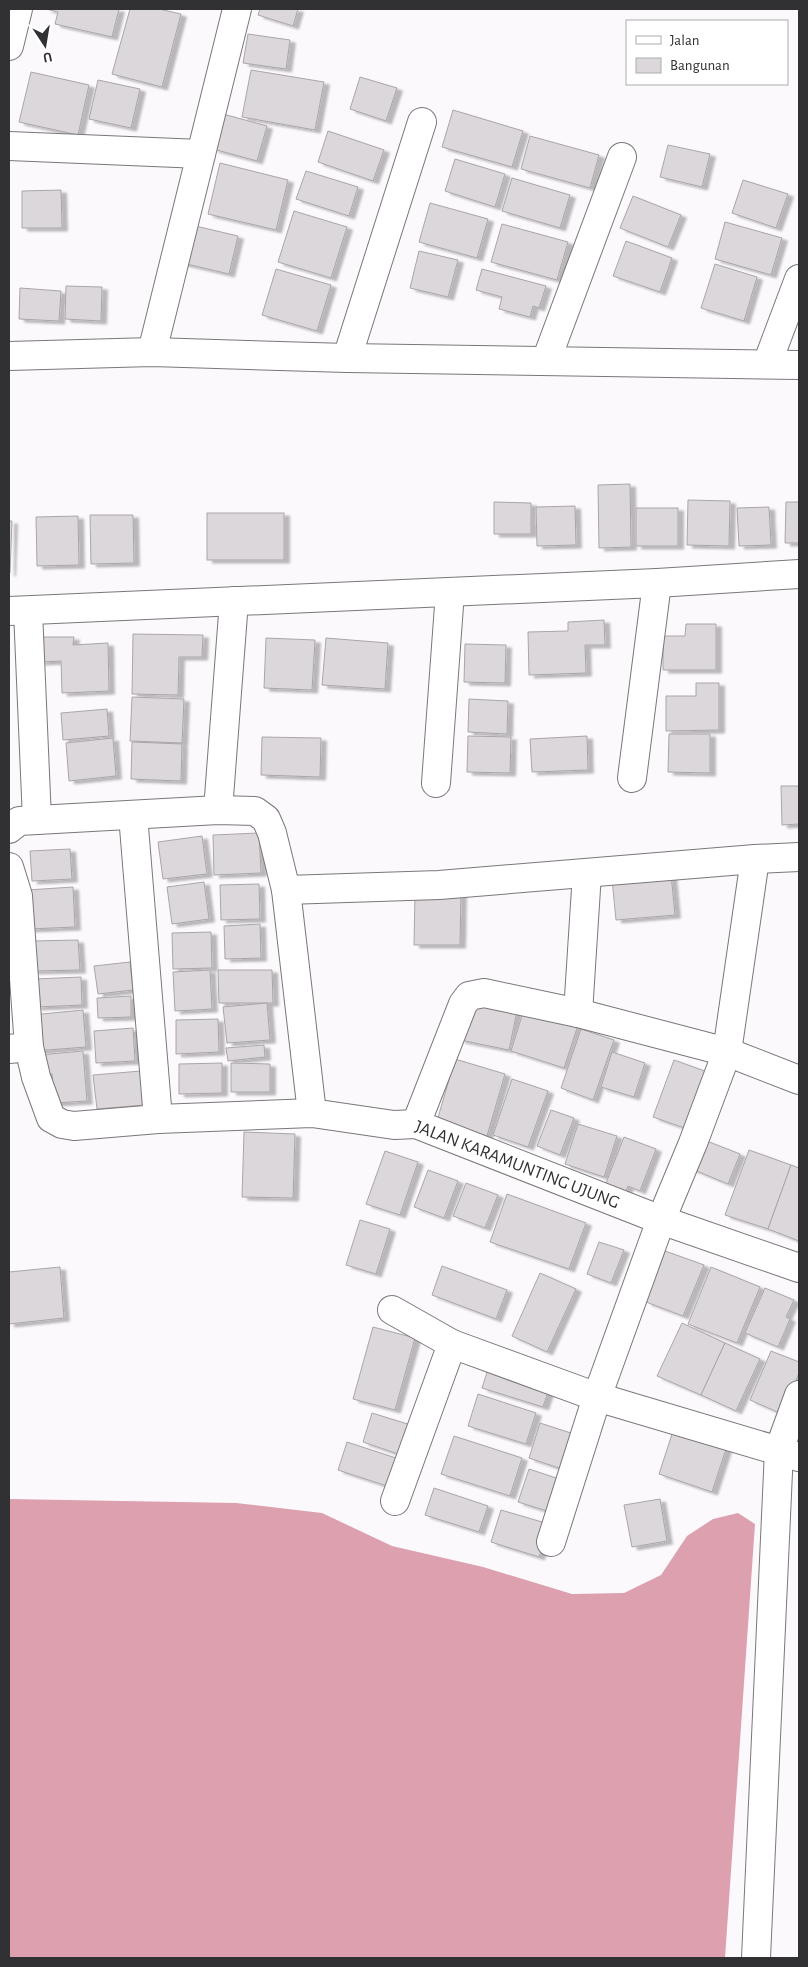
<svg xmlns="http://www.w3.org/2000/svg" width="808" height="1967" viewBox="0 0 808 1967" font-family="'Alegreya Sans',sans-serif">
	<defs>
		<filter id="shadow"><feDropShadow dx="5.5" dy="3" stdDeviation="1" flood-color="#0004"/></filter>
	</defs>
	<rect width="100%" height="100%" fill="#fcf9fd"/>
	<polygon fill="#dda0af" points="9,1499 236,1503 322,1513 392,1546 483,1567 572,1594 624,1593 661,1575 687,1536 713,1519 738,1513 755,1524 725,1958 9,1958"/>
	<g fill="#dcd7da" stroke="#aaa5a8" filter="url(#shadow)">
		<polygon points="46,9 119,9 112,37 55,24 58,12"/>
		<polygon points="130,9 159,9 181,14 162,87 112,74"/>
		<polygon points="260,9 298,9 293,26 258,15"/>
		<polygon points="248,34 290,40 286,69 243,63"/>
		<polygon points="251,70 324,82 315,130 242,117"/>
		<polygon points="31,72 89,85 78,135 19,122"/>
		<polygon points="360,77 397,88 386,121 350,109"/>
		<polygon points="98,80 140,89 131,128 89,119"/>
		<polygon points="453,110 523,131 512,167 442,147"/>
		<polygon points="223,114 267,126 257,161 213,149"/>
		<polygon points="328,131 384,150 373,181 318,162"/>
		<polygon points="530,136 599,155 590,188 521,169"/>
		<polygon points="668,145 710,154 702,187 660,177"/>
		<polygon points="455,159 505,174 495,207 445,191"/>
		<polygon points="220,163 288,180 276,230 208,214"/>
		<polygon points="306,171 358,187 349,216 296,199"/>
		<polygon points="512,178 570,195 560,228 502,211"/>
		<polygon points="743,180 788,194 776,228 732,213"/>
		<polygon points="61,190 62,228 22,228 22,191"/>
		<polygon points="633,196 681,215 668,247 620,228"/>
		<polygon points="430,203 488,219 477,258 419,242"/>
		<polygon points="294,211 347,227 331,278 278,262"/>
		<polygon points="725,222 782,238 771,275 715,259"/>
		<polygon points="187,224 238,236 229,274 178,262"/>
		<polygon points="502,224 568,242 557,280 491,262"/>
		<polygon points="626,241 672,258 660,292 613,276"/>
		<polygon points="419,251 458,260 448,297 410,288"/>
		<polygon points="715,264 757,277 744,321 701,308"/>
		<polygon points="276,269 331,285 317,331 262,315"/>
		<polygon points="482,269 546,286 539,308 533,306 530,317 499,309 502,297 476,290"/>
		<polygon points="66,286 102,287 101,321 65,319"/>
		<polygon points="20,288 61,291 59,321 19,319"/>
		<polygon points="630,484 631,547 599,548 598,485"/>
		<polygon points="688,500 730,501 729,546 687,545"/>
		<polygon points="494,502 531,503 531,534 494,534"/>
		<polygon points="786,502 799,502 799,543 785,543"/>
		<polygon points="575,506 576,545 537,546 536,507"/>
		<polygon points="769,507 771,545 739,546 737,508"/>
		<rect x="636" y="508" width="42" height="38"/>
		<rect x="207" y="513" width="77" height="47"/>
		<polygon points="90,515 133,515 134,563 91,564"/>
		<polygon points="78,516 79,565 37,566 36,517"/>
		<polygon points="9,521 12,521 10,573 9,573"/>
		<polygon points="604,620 605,645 585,645 586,673 529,675 528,632 568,631 568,622"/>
		<polygon points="686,624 716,624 716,670 663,670 663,636 685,636"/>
		<polygon points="133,634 203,635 202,657 179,657 178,695 132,694"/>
		<polygon points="39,637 74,637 73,645 108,643 109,691 62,693 61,661 40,662"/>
		<polygon points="266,638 315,640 312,690 264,688"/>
		<polygon points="326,638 388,643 385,689 322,685"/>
		<polygon points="465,644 506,645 505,683 464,682"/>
		<polygon points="696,683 719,683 719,730 666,731 666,696 696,696"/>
		<polygon points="132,697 184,699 182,743 130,741"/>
		<polygon points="469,699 508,701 507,734 468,732"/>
		<polygon points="107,709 109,736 63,740 61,713"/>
		<polygon points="669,734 710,734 710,773 668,772"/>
		<polygon points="468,736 511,737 510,773 467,772"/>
		<polygon points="587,736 588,770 532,772 530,739"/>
		<polygon points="262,737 321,738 320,777 261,775"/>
		<polygon points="113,738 116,776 69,781 66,743"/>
		<polygon points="132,742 182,744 181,781 131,779"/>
		<polygon points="781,786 799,786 799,824 782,825"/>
		<polygon points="259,833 261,873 214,875 213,835"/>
		<polygon points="202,836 207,874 163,879 158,842"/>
		<polygon points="70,849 72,879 32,881 30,851"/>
		<polygon points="671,874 675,915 616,920 612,879"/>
		<polygon points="204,882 209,919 172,924 167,887"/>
		<polygon points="259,884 260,919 221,920 220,885"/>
		<polygon points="73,887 75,927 29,929 27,890"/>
		<polygon points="415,893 461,893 460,945 414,945"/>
		<polygon points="260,924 261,958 225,959 224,926"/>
		<polygon points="211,932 212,968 173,969 172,933"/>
		<polygon points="78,940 80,970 33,971 32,941"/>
		<polygon points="130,962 133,990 98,994 94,966"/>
		<polygon points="210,970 212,1009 175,1011 173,972"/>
		<polygon points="218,970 272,970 273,1003 219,1003"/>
		<polygon points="81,977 82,1005 36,1007 35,979"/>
		<polygon points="131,996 131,1017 98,1018 97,998"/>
		<polygon points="468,1000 517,1011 509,1050 460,1040"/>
		<polygon points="267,1003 270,1040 227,1043 223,1007"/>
		<polygon points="525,1006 579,1022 564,1068 511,1051"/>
		<polygon points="83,1010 86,1047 34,1051 32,1015"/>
		<polygon points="218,1019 219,1052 176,1054 176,1020"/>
		<polygon points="133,1028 135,1061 96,1063 94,1031"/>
		<polygon points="581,1029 614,1040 593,1100 561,1088"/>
		<polygon points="264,1045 265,1057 228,1061 226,1048"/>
		<polygon points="83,1051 87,1101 54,1103 52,1074 40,1074 39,1055"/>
		<polygon points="612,1052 645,1063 634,1097 601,1087"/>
		<polygon points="455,1059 505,1074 487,1136 437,1121"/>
		<polygon points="674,1060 713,1074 693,1131 653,1117"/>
		<polygon points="222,1063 222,1093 179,1094 179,1064"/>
		<polygon points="231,1063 270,1064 270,1092 231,1092"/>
		<polygon points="141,1071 144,1105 97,1109 93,1075"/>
		<polygon points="512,1079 548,1091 528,1147 493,1135"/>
		<polygon points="551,1110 574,1118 560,1155 537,1146"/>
		<polygon points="578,1124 617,1136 604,1177 565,1164"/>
		<polygon points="244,1132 295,1134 293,1198 242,1197"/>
		<polygon points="624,1137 656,1149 640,1191 628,1186 624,1196 604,1188"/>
		<polygon points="699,1138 740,1154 728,1184 687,1167"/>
		<polygon points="749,1150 791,1165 768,1229 725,1215"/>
		<polygon points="385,1151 418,1162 400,1215 366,1204"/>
		<polygon points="791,1165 799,1168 799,1241 768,1229"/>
		<polygon points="428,1170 458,1181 444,1218 414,1207"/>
		<polygon points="466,1183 498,1195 485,1228 453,1216"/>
		<polygon points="507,1194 586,1223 569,1269 490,1242"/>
		<polygon points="360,1220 390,1229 376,1274 346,1265"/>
		<polygon points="599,1242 624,1250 611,1283 587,1274"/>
		<polygon points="665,1251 704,1265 683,1316 646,1302"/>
		<polygon points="442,1266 507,1290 496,1319 432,1295"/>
		<polygon points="60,1267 64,1318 9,1324 9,1272"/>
		<polygon points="711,1267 760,1287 737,1343 688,1324"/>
		<polygon points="540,1273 576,1289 547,1352 512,1336"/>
		<polygon points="765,1288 794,1300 786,1317 790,1319 778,1347 745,1333"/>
		<polygon points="682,1323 725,1343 701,1395 657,1376"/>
		<polygon points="373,1327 415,1338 395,1410 353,1399"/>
		<polygon points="725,1343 760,1359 736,1411 701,1395"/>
		<polygon points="771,1351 799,1362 799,1373 782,1414 750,1400"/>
		<polygon points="490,1363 551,1383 543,1407 482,1388"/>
		<polygon points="478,1394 536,1413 526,1444 468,1426"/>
		<polygon points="372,1413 414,1426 404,1456 363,1442"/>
		<polygon points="540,1423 580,1436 568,1471 529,1458"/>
		<polygon points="674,1428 727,1446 712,1492 659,1474"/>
		<polygon points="454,1436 522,1458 510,1496 441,1474"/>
		<polygon points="347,1442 402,1460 393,1488 338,1470"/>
		<polygon points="529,1469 568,1482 557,1514 518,1502"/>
		<polygon points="434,1488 488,1506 479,1532 425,1515"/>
		<polygon points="660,1499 667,1541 632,1547 624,1505"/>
		<polygon points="501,1510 549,1524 539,1557 491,1542"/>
	</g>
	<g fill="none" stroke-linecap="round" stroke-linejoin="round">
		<defs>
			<g id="minor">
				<polyline points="9,46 18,9"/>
				<polyline points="9,146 201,154"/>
				<polyline points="152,352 237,9"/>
				<polyline points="9,356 152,352 347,358 799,365"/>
				<polyline points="347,358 422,122"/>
				<polyline points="546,361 622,157"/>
				<polyline points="767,364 799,279"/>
				<polyline points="9,611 657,583 799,574"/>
				<polyline points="28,611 37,820"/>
				<polyline points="632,778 657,583"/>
				<polyline points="436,783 450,592"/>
				<polyline points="218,810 234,601"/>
				<polyline points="133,815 158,1119"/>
				<polyline points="9,829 19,821 218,810 255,811 266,819 272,833 286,890 312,1113"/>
				<polyline points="9,867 18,896 29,1047"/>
				<polyline points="286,890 439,885 755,859 799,857"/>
				<polyline points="578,1013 587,873"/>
				<polyline points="9,1049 29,1047 36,1077 51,1118 62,1124 74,1126 158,1119 312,1113 394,1125 416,1124 661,1220 799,1268"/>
				<polyline points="416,1124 463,1004 469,996 484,993 578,1013 727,1052 799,1080"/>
				<polyline points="392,1310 452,1344"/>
				<polyline points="395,1501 452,1344 597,1397 661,1220 693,1143 727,1052 755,859"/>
				<polyline points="551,1542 597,1397 799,1457"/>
				<polyline points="756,1958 779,1450 799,1395"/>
			</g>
		</defs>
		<use href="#minor" stroke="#7a777a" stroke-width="30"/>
		<use href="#minor" stroke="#fff" stroke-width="28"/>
	</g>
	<g text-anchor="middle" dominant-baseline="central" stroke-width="4" stroke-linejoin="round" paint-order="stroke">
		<g font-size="18" fill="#313032" stroke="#fff">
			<text transform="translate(517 1165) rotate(21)">JALAN KARAMUNTING UJUNG</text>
		</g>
	</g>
	<rect width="808" height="1967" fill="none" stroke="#313032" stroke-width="20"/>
	<rect x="626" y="20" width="162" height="65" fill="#ffffff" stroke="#adacad"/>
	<rect x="636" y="36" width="25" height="8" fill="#ffffff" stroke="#adacad"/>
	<text x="670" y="45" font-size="15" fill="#313032">Jalan</text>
	<rect x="636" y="58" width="25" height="15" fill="#dcd7da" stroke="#adacad"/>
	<text x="670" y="70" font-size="15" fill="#313032">Bangunan</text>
	<g transform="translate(45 45) rotate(168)" stroke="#ffffff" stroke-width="4" paint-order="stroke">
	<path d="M0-4L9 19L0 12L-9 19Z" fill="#313032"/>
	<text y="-8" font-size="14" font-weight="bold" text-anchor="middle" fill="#313032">U</text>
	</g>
</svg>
